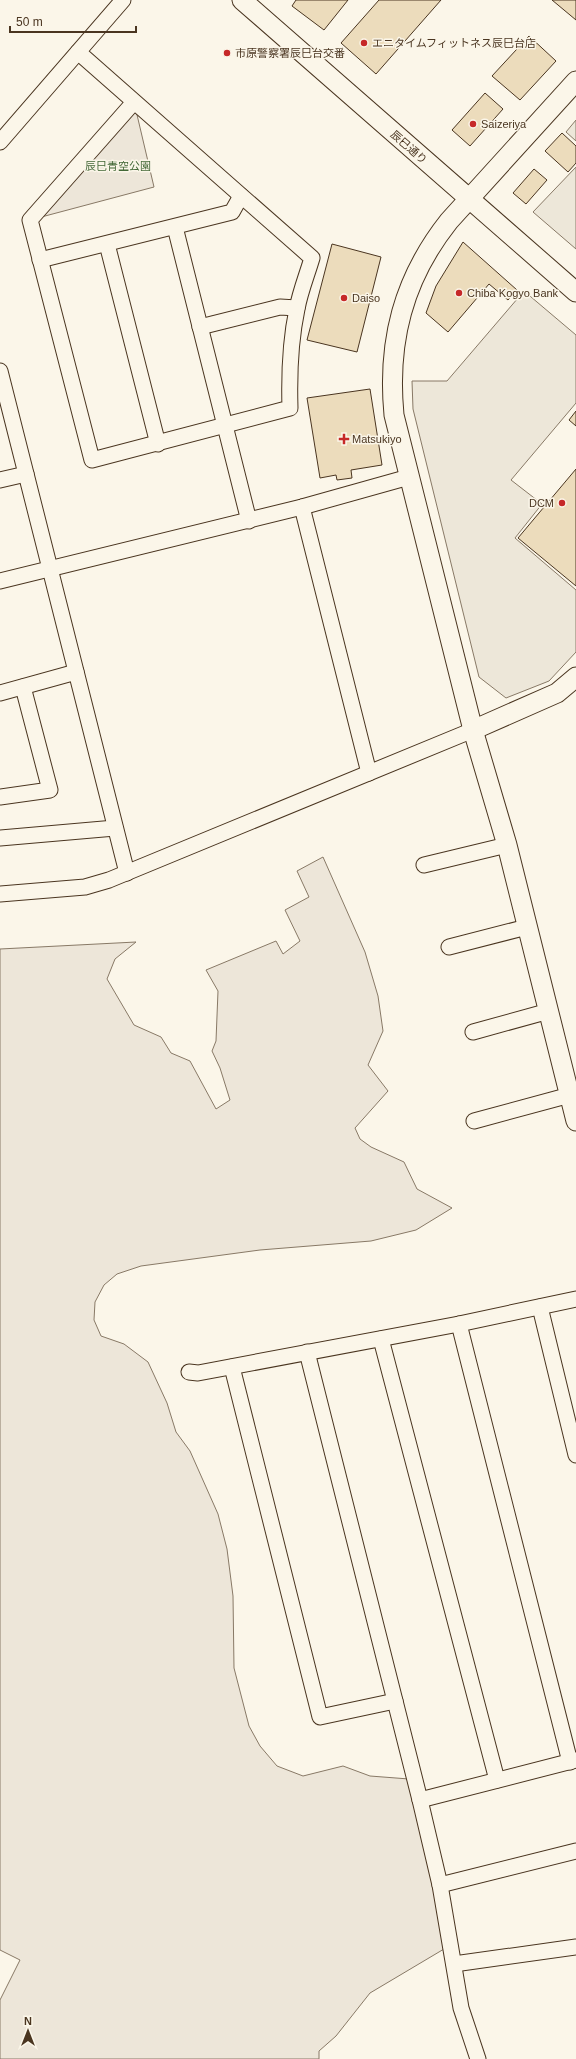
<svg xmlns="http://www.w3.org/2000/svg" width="576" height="2059" viewBox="0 0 576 2059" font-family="Arial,'Noto Sans JP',sans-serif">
	<rect width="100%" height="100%" fill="#fbf6e9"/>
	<g fill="#ede6d9" stroke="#887966">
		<polygon points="134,102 154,187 30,220"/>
		<polygon points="323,857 365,952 378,996 383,1031 368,1065 388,1091 355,1128 360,1139 371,1147 404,1162 417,1189 452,1208 416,1230 371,1241 260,1250 141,1266 117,1274 104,1285 95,1302 94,1320 101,1336 124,1344 148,1362 167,1403 176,1432 190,1451 218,1514 227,1549 233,1596 234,1668 249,1726 260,1746 277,1766 303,1776 343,1766 370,1776 409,1779 433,1887 444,1949 370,1993 336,2036 319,2051 319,2059 0,2059 0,2000 20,1960 0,1950 0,949 136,942 115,959 107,979 134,1025 161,1037 171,1053 190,1061 216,1109 230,1100 220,1068 212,1051 216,1041 218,991 206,970 276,941 283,954 300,941 285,910 309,897 297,871"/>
	</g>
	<g fill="#ede7d9" stroke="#887966">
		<polygon points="576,120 576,141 566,132"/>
		<polygon points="576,167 576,249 533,212"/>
		<polygon points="524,291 576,335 576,403 511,480 542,504 515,538 576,590 576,652 549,681 506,698 479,677 413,409 412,381 447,381"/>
	</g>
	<g fill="#ecdcbc" stroke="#4a3520">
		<polygon points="296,0 348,0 324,30 292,6"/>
		<polygon points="379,0 441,0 376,74 341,43"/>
		<polygon points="552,0 576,0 576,20"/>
		<polygon points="529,36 556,61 520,100 492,76"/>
		<polygon points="485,93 503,109 470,146 452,130"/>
		<polygon points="562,133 576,146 576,163 568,172 545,151"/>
		<polygon points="534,169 547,180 526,204 513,193"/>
		<polygon points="463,242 517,290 508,300 489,284 448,332 426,313 436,286"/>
		<polygon points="332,244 381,257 357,352 307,340"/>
		<polygon points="370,389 382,465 351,470 352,478 337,480 336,475 320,478 307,398"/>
		<polygon points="576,411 576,426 569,420"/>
		<polygon points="576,469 576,586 518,538"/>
	</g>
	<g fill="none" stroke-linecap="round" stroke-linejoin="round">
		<defs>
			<g id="minor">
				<path d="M78 52 312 258C307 275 300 292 297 309 290 342 289 375 290 408L92 460 30 220 134 102"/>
				<polyline points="0,142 123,0"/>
				<polyline points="175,227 249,521"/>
				<polyline points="107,244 158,444"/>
				<polyline points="40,260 232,212 241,196"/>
				<polyline points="200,327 280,307 297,308"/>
				<polyline points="0,371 127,873"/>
				<polyline points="0,480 26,474"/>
				<polyline points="302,507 369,773"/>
				<polyline points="0,581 302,507 409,477"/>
				<polyline points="0,693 76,672"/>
				<polyline points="0,797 50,790 23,687"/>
				<polyline points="0,838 115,828"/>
				<polyline points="424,865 507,845"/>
				<polyline points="0,894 85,887 109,880 473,730"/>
				<polyline points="449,947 527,927"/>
				<polyline points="473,1032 549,1011"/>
				<polyline points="474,1121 570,1095"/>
				<polyline points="540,1307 576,1455"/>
				<polyline points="459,1324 570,1762"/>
				<polyline points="381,1339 497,1780"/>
				<polyline points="307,1352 420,1800 440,1885 461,2008 478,2059"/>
				<polyline points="232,1367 320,1717 395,1701"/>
				<polyline points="189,1372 198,1373 459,1324 576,1299"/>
				<polyline points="420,1800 576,1760"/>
				<polyline points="440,1885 576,1851"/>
				<polyline points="454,1964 576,1947"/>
			</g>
			<g id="tertiary">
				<polyline points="242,0 576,292"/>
				<path d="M576 81 449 221C403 279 387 342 394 415L473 730 507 845 576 1121"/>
				<polyline points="473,730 557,693 576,677"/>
			</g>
		</defs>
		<use href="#minor" stroke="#4a3520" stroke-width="17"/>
		<use href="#tertiary" stroke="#4a3520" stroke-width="21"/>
		<use href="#minor" stroke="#fbf6e9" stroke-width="15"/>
		<use href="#tertiary" stroke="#fbf6e9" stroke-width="19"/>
	</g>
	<g fill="#c62828" stroke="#fbf6e9" stroke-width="1.5">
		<circle cx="364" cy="43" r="4"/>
		<circle cx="227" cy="53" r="4"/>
		<circle cx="473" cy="124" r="4"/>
		<circle cx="459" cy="293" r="4"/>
		<circle cx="344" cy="298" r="4"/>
		<path d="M342 433h4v4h4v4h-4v4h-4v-4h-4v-4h4z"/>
		<circle cx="562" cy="503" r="4"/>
	</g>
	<g text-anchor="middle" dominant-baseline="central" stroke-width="3" stroke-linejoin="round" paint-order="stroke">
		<g font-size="11" fill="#4a3520" stroke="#fbf6e9" text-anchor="start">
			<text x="372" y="43">エニタイムフィットネス辰巳台店</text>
			<text x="235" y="53">市原警察署辰巳台交番</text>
			<text x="481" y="124">Saizeriya</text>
			<text x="467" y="293">Chiba Kogyo Bank</text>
			<text x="352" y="298">Daiso</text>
			<text x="352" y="439">Matsukiyo</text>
			<text x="554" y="503" text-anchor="end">DCM</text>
		</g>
		<g font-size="11" fill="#4a3520" stroke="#fbf6e9">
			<text transform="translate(409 147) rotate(41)">辰巳通り</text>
		</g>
		<g font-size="11" fill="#436837" stroke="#fbf6e9">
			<text x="118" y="166">辰巳青空公園</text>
		</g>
	</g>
	<g transform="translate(28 2031)" stroke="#fbf6e9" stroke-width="3" paint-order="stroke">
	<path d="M0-3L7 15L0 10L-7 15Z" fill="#4a3520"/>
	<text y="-6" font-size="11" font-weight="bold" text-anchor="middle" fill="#4a3520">N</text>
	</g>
	<path d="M10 26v6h126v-6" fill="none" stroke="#4a3520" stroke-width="2"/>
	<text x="16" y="26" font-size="12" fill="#4a3520" stroke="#fbf6e9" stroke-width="3" paint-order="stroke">50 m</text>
</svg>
